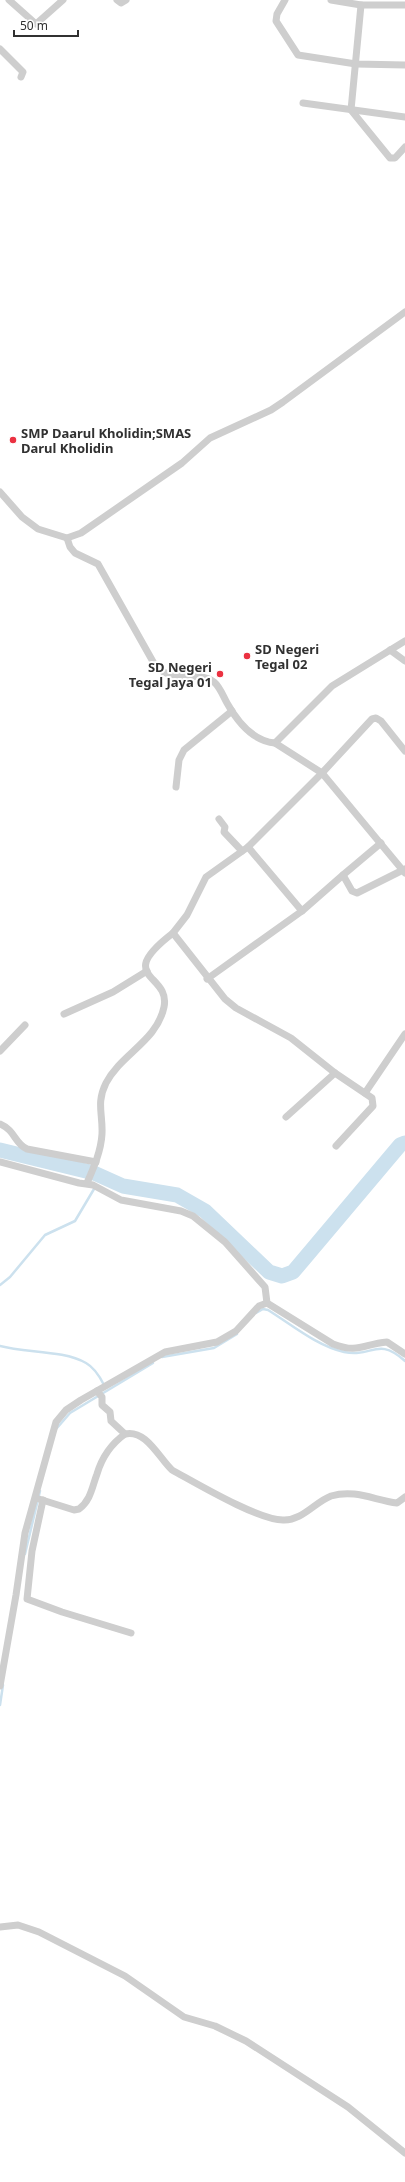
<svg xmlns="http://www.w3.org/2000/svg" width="405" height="2182" viewBox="0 0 405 2182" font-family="'Noto Sans',sans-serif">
	<rect width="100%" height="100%" fill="#fff"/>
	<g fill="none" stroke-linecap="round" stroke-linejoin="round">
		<g stroke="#cce1ee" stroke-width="2.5">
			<polyline points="0,1285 10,1277 45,1235 75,1221 94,1189"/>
			<path d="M256 1313 263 1309 268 1310C292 1325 317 1346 344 1352 373 1358 377 1336 405 1361"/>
			<path d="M0 1346C26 1353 63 1350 86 1363 95 1368 100 1377 104 1385"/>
			<polyline points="162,1357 214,1348 237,1334"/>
			<polyline points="57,1428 70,1413 153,1363"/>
			<polyline points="25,1554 40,1491"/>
			<polyline points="0,1705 3,1685"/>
		</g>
		<polyline stroke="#cce1ee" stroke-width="15" points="0,1150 94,1173 123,1186 177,1195 205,1211 269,1272 282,1276 293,1272 400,1145 405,1143"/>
		<g stroke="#cecece" stroke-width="7">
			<polyline points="9,0 36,24 63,0"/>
			<polyline points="117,0 121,3 126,0"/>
			<polyline points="285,0 277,14 276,21 298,55 356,64 405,65"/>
			<polyline points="331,0 361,5 405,5"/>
			<polyline points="361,5 351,110 390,158 395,158 405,147"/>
			<polyline points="0,49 23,72 21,77"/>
			<polyline points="303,103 405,117"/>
			<polyline points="0,492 22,517 38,529 67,538 81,533 182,463 210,438 271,410 283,402 405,312"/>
			<path d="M67 538 70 547 75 553 98 564 156 667C174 683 198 670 214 682 220 687 223 696 227 703 237 721 252 741 275 743L332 686 405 641"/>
			<polyline points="390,650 405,661"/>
			<polyline points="275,743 322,773 405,873"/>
			<polyline points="176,787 179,760 184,750 232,711"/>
			<polyline points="219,819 225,827 224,832 242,851"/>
			<polyline points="248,847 302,911"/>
			<polyline points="343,875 381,843"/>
			<polyline points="207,979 302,911 343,875 352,891 357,893 405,869"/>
			<polyline points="64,1014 113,992 147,971"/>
			<polyline points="0,1051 25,1025"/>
			<polyline points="365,1093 405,1034"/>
			<polyline points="286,1117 335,1073"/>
			<path d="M0 1124C16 1131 14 1143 27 1149L96 1162"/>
			<polyline points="336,1146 373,1106 372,1098 335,1073 291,1038 236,1008 225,999 173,933 187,915 206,877 248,847 322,773 372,719 376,718 381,721 405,751"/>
			<path d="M0 1162 79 1183 93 1185 121 1200 181 1211 193 1216 225 1242 265 1287 267 1303 333 1344C359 1354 363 1344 387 1342L405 1354"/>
			<path d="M87 1183C94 1167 101 1151 102 1134 103 1114 96 1103 106 1083 121 1054 157 1041 164 1007 171 973 113 979 173 933"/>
			<path d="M125 1434C146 1429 159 1458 172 1470 196 1483 258 1520 283 1520 302 1521 315 1502 331 1496 355 1489 374 1500 397 1503L405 1497"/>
			<path d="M39 1499 74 1510 79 1509C91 1500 92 1487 97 1474 102 1457 111 1444 125 1434L111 1421 110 1412 102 1405V1397L97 1391"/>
			<polyline points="43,1500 32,1551 27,1599 62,1612 131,1633"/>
			<polyline points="0,1686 16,1595 25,1533 56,1422 66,1410 81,1400 165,1352 217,1342 236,1331 259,1306 267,1303"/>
			<polyline points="0,1927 18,1925 39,1932 125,1976 184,2017 215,2026 246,2041 348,2107 405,2153"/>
		</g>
	</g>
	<g fill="#eb3141" stroke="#fff" stroke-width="1.5">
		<circle cx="13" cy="440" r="4"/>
		<circle cx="247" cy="656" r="4"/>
		<circle cx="220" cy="674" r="4"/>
	</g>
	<g text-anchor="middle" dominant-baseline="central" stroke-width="4" stroke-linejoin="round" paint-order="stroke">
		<g font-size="13" font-weight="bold" fill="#313131" stroke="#fff" text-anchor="start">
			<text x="21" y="433">SMP Daarul Kholidin;SMAS<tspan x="21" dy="15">Darul Kholidin</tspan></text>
			<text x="255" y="649">SD Negeri<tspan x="255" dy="15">Tegal 02</tspan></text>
			<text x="212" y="667" text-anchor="end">SD Negeri<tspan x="212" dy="15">Tegal Jaya 01</tspan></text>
		</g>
	</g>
	<path d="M14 30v6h64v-6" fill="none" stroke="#313131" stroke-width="2"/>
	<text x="20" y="30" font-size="12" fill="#313131" stroke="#ffffff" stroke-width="3" paint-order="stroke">50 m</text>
</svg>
